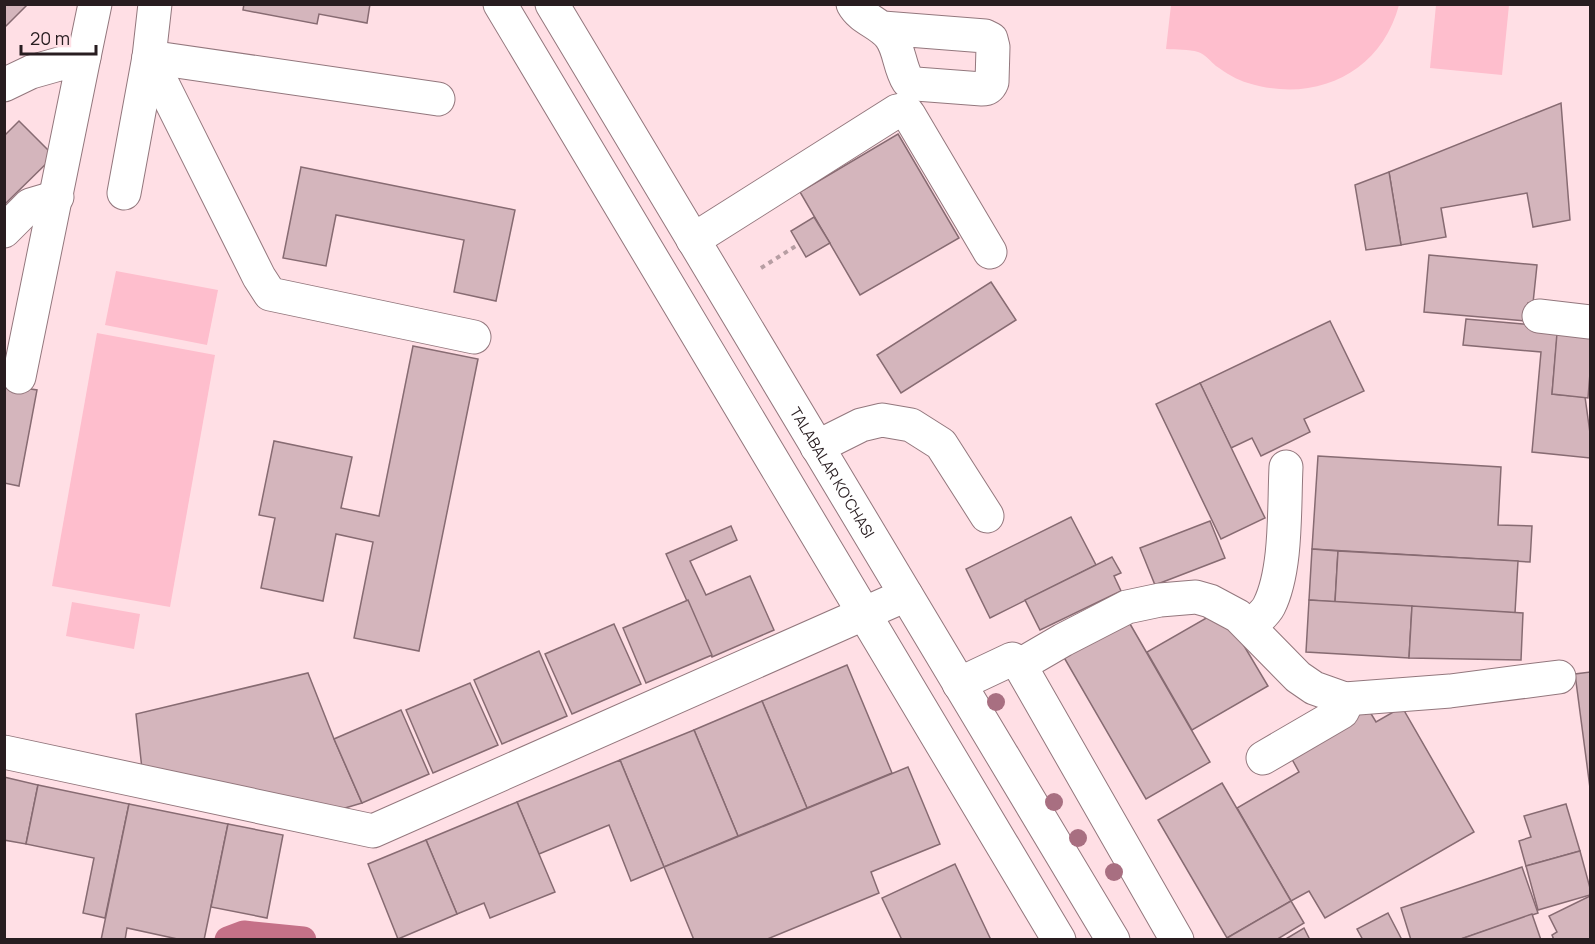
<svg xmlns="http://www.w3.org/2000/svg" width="1595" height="944" viewBox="0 0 1595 944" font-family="Manrope,sans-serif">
	<rect width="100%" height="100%" fill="#ffdfe5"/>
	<g fill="#febecd">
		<path d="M1171 5V4L1399 5C1381 73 1315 104 1248 83 1237 80 1226 73 1216 66 1211 62 1205 54 1198 52 1189 49 1176 50 1166 49Z"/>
		<polygon points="1436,5 1509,5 1502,75 1430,68"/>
		<polygon points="116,271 218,290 207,345 105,325"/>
		<polygon points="97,333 215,355 170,607 52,586"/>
		<polygon points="72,602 140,614 134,649 66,636"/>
	</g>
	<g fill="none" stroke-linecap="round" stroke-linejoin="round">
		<polyline stroke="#c57188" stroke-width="27" points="228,940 244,934 303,940"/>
	</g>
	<g fill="#d4b5bc" stroke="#876b72" stroke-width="1.5">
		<polygon points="4,4 28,4 4,28"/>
		<polygon points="244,4 370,4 367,23 319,14 317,24 243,10"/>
		<polygon points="1561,103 1570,220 1533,227 1527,193 1441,208 1446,237 1401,245 1389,172"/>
		<polygon points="19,121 54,156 4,205 4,136"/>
		<polygon points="898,134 959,238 860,295 800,192"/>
		<polygon points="301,167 515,210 496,301 454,292 464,240 336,215 326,266 283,258"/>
		<polygon points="1389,172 1401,245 1366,250 1355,185"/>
		<polygon points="814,217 830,243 806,257 791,231"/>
		<polygon points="1429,255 1537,265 1533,303 1528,303 1526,321 1424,312"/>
		<polygon points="991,282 1016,320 901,393 877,355"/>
		<polygon points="1466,319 1558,327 1552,394 1585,397 1590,433 1590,458 1532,452 1541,352 1463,345"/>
		<polygon points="1330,321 1364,391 1304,419 1310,432 1261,456 1252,438 1231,448 1200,383"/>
		<polygon points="1557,333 1590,336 1590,373 1588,398 1552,394"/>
		<polygon points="413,346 478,359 419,651 354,638 373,542 336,534 323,601 261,588 275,518 259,515 274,441 352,457 341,508 379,516"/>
		<polygon points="1200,383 1265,518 1221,539 1156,404"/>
		<polygon points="4,385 37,390 19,486 4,483"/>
		<polygon points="1318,456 1501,467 1498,525 1532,526 1530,562 1312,549"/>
		<polygon points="1071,517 1096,565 990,618 966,569"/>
		<polygon points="1210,521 1225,558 1155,585 1140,548"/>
		<polygon points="731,526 737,540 690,561 706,595 750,576 774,630 712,657 666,554"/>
		<polygon points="1312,549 1338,551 1335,602 1309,600"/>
		<polygon points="1338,551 1518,561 1515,613 1335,602"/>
		<polygon points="1112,557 1121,573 1114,576 1121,591 1040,630 1025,600"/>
		<polygon points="688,600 712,655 646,683 623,628"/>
		<polygon points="1309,600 1412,606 1409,658 1306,652"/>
		<polygon points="1412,606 1523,613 1521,660 1409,658"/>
		<polygon points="1126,617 1210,762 1146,799 1062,654"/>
		<polygon points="1208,617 1231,624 1268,686 1192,730 1147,652"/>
		<polygon points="614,624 641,684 572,714 545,654"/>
		<polygon points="539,651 567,716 502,744 474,680"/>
		<polygon points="847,665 892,773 807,808 762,701"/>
		<polygon points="1590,672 1590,788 1575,674"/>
		<polygon points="308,673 334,739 362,803 335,811 142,769 136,714"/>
		<polygon points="470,683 498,745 433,773 406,710"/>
		<polygon points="762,701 807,808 738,836 694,730"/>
		<polygon points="1367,707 1376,722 1402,707 1474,832 1325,918 1309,891 1291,901 1237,808 1299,772 1288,752"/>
		<polygon points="401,710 429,774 362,803 334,739"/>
		<polygon points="694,730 738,836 664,867 620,760"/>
		<polygon points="620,760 664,867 631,881 609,825 539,854 517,802"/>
		<polygon points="908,767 940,844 871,872 879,893 765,940 694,940 664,867"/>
		<polygon points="4,777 38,785 26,844 4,840"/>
		<polygon points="1222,783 1291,901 1227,938 1158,820"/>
		<polygon points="38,785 129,804 105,918 83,913 94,858 26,844"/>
		<polygon points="517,802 555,892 490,918 484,903 457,914 426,840"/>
		<polygon points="129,804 228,824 204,940 182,940 127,928 125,940 101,940"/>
		<polygon points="1566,804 1580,851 1526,866 1519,841 1531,837 1524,816"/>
		<polygon points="228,824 283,835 267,918 211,907"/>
		<polygon points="426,840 457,914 398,939 368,864"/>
		<polygon points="1580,851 1590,888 1590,895 1538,910 1526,866"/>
		<polygon points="955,864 991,940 902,940 882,898"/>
		<polygon points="1522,867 1538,913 1458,940 1411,940 1401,908"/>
		<polygon points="1590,896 1590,940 1554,940 1552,935 1557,932 1549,916"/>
		<polygon points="1291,901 1304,923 1276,940 1227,940 1227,938"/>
		<polygon points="1388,913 1402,940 1363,940 1357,929"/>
		<polygon points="1532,914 1541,940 1458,940"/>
		<polygon points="1304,928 1310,940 1284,940"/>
	</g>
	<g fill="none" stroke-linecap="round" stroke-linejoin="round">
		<defs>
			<g id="minor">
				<path d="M853 4C861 19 880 23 890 36 900 49 899 67 908 81L916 84 982 89C988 89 990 87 992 82L993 47 991 39 985 36 883 28"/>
				<polyline points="84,57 95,4"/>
				<polyline points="149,57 259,277 270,294 474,337"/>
				<polyline points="149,57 438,99"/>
				<polyline points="4,85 31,72 84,57 19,377"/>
				<polyline points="124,193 149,57 155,4"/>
				<polyline points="4,231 30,205 57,197"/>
				<path d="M693 240 897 111C903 109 906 110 909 115L990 252"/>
				<polyline points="1539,316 1590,322"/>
				<polyline points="817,447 861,425 882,420 911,425 941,444 987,516"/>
				<path d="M1250 627C1256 620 1265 614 1269 606 1287 570 1284 508 1286 467"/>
				<polyline points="1020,665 1063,640 1127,607 1160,600 1196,597 1210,601 1238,616 1298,677 1314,688 1345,699 1450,691 1559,677"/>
				<polyline points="959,684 1012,659 1018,662 1177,940"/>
				<polyline points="4,752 373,831 906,595"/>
				<polyline points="1263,758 1342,712 1345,706 1345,699"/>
			</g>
			<g id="major">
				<polyline points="500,4 1059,940"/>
				<path id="s1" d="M552 4 1113 940"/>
			</g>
		</defs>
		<use href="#minor" stroke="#93777d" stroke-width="35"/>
		<use href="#major" stroke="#93777d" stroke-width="35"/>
		<polyline stroke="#b79ea3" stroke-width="4" stroke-dasharray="4.5 4.5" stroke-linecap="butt" points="761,268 799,244"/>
		<use href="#minor" stroke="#fff" stroke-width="33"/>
		<use href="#major" stroke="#fff" stroke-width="33"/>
	</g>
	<g fill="#a86f81">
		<circle cx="996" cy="702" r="9"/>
		<circle cx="1054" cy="802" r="9"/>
		<circle cx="1078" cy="838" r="9"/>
		<circle cx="1114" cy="872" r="9"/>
	</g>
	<g text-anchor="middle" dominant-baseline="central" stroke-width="6" stroke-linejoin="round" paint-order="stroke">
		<g font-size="15" fill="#281d20" stroke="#ffdfe5">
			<text stroke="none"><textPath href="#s1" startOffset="546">TALABALAR KO'CHASI</textPath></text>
		</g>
	</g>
	<rect width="1595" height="944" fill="none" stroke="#281d20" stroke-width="12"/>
	<path d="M21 45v9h75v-9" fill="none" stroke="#281d20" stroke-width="3"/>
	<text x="30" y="45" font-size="18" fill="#281d20" stroke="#ffdfe5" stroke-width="4.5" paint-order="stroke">20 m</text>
</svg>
